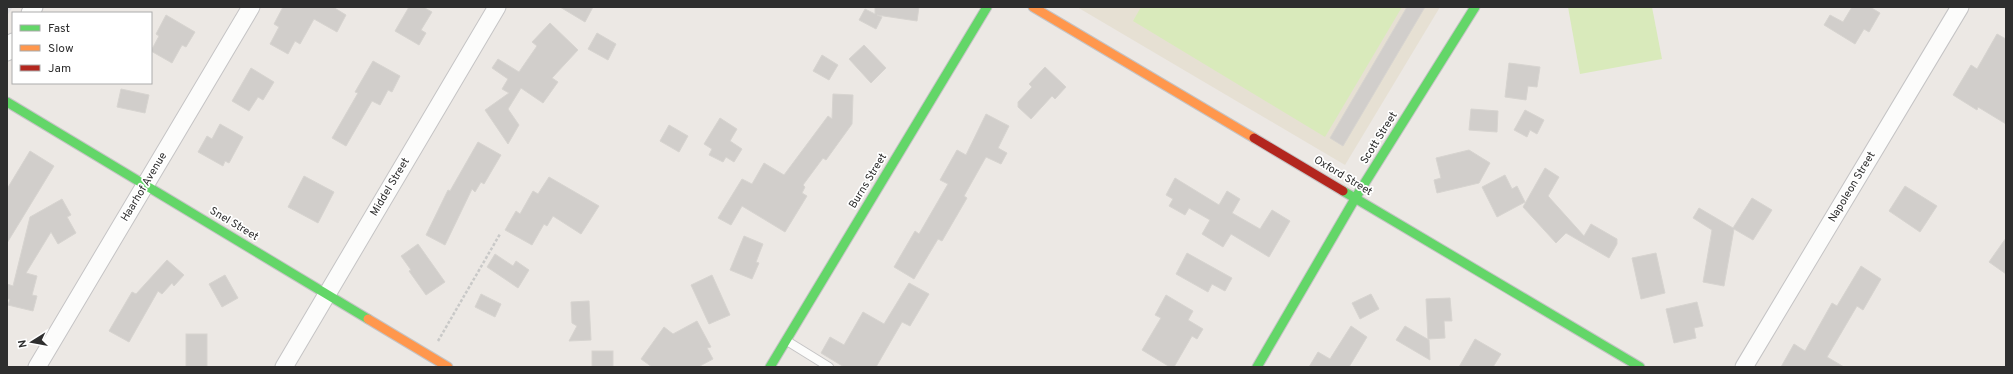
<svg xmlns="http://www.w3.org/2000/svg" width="2013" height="374" viewBox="0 0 2013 374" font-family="Overpass,sans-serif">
	<rect width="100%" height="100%" fill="#ece8e4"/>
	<polygon fill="#e6e0d3" points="1077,7 1440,7 1345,165"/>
	<g fill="#d9eabb">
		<polygon points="1141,7 1402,7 1325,137 1133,21"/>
		<polygon points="1568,7 1652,7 1662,59 1580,74"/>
	</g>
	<g fill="#d1cecb" stroke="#d7d4d0">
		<polygon points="283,7 333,7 346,15 337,32 314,19 300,44 295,41 288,54 270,44 279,27 274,24"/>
		<polygon points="409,7 423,7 432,12 421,30 426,33 419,45 395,31"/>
		<polygon points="560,7 593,7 585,22"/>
		<polygon points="875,7 919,7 917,21 877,15 882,17 876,29 859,20 865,9 875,14"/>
		<polygon points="1407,7 1425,7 1343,146 1330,138"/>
		<polygon points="1852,7 1870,7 1880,13 1869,32 1864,29 1855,44 1824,25 1830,15 1843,22"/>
		<polygon points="166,15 195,32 186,47 182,45 172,63 151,51 159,36 156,34"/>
		<polygon points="550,23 578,50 552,78 558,82 543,103 521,88 508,109 519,125 508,144 485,110 509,93 502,89 508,79 492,68 498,59 519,72 537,46 532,42"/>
		<polygon points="597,33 616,44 608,60 588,49"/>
		<polygon points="1997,34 2006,39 2006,124 1978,107 1977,110 1953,95 1971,65 1977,69"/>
		<polygon points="864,45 886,68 871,83 849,59"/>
		<polygon points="822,55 838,65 829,80 813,71"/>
		<polygon points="373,61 400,76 392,92 388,90 380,105 372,101 346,146 332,138 358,93 355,92"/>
		<polygon points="1509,63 1540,67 1537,87 1528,86 1526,100 1505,97"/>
		<polygon points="1045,67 1066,87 1055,99 1052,96 1031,119 1018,107 1018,102 1032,87 1029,84"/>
		<polygon points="251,68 274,82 263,100 258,97 249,111 232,101"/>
		<polygon points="121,89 149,95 145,113 117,107"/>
		<polygon points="833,94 853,95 852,124 826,160 823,158 803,185 805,187 802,193 807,196 785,232 742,206 731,225 718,218 742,179 752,184 764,163 784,175 828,116 832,119"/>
		<polygon points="1471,109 1498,111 1497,132 1469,130"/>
		<polygon points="1525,110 1544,120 1537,134 1530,130 1527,137 1514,130"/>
		<polygon points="986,114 1009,126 998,148 1007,153 1001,164 986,157 964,196 967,198 942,241 938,239 914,279 894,267 915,231 919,234 948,184 940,180 957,150 966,155"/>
		<polygon points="720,118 737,129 730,141 742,149 734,162 726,157 723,162 709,155 712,149 704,144"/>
		<polygon points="220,124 243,137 229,163 225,161 223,166 198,152 207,136 212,139"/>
		<polygon points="669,125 688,136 679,152 660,141"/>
		<polygon points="478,142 501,155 484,184 481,182 475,192 472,189 445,245 426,235 448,190 450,191"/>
		<polygon points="1469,150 1490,163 1479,183 1437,193 1434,180 1441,178 1436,158"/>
		<polygon points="30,151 54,166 7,243 7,189"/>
		<polygon points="1545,168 1559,177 1548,196 1584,236 1591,224 1617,239 1617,244 1609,258 1566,233 1556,243 1523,207"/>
		<polygon points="1505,175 1512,189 1517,186 1525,202 1497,217 1482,187"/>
		<polygon points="304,176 334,192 318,223 288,207"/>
		<polygon points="549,177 599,206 581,234 553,216 547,226 544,224 532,245 505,230 516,211 520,214 533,191 538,194"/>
		<polygon points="1175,178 1219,205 1227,191 1240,199 1232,213 1260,229 1272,210 1290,221 1269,257 1231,234 1223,247 1202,234 1210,220 1189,208 1185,215 1169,206 1173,199 1166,195"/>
		<polygon points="1905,186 1937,206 1920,232 1889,211"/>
		<polygon points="1752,198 1772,210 1753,240 1734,229 1724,286 1703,282 1712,230 1693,218 1699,208 1733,228"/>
		<polygon points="62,199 71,215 67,217 76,233 58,244 51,232 26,273 37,276 32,295 37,296 33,311 8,305 10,299 7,299 7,284 13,286 30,217"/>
		<polygon points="744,236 763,244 756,262 759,263 752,279 730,270"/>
		<polygon points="2006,238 2006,274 1989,262"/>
		<polygon points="418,244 445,282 426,295 409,271 411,270 401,256"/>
		<polygon points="1187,253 1232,278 1225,291 1212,284 1208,292 1176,274"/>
		<polygon points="1656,253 1665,293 1641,299 1632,258"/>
		<polygon points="495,254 513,266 516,261 529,270 518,288 487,267"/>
		<polygon points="167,260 184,275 174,286 172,283 162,294 158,291 129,342 109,331 132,292 136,294"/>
		<polygon points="1861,266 1881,279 1863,310 1857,306 1827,357 1844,367 1781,367 1794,344 1805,351 1832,303 1837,306"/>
		<polygon points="225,275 238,298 222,307 209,284"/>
		<polygon points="712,275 730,315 709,324 691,285"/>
		<polygon points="909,283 929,294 910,326 902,322 876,367 844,367 821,353 830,337 844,345 863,312 884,324"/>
		<polygon points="481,294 501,304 495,317 475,307"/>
		<polygon points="1371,294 1379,309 1360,319 1352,303"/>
		<polygon points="1166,295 1193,311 1188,320 1203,329 1197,339 1192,336 1174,367 1170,367 1142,350 1161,318 1155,315"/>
		<polygon points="1450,298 1452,321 1444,321 1445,338 1428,339 1426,299"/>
		<polygon points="589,301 591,340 569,341 577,326 572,323 571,302"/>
		<polygon points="1697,302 1703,326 1694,328 1696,338 1674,343 1666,309"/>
		<polygon points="697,321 711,347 707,348 713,359 698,367 652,367 641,359 664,327 673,334"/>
		<polygon points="1351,326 1367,337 1349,367 1309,367 1318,352 1330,359"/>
		<polygon points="1405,326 1429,340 1430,360 1396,340"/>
		<rect x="186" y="334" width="21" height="33"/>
		<polygon points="1475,339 1501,354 1493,367 1459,367"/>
		<rect x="592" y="351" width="21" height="16"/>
	</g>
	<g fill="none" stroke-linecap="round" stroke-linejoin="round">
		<defs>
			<polyline id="lane" points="787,341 829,367"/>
			<g id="street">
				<polyline points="30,13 34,7"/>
				<polyline points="7,52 13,42"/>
				<polyline points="37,367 251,7"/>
				<polyline points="284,367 497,7"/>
				<polyline points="1744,367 1960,7"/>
			</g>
			<g id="fast">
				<polyline points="7,102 368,319"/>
				<polyline points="1343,191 1640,367"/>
				<polyline points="770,367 987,7"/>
				<polyline points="1257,367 1356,197 1475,7"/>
			</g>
			<g id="slow">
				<polyline points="1033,7 1254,138"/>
				<polyline points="368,319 448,367"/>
			</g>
			<polyline id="jam" points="1254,138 1343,191"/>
		</defs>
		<use href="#lane" stroke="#c5c4c5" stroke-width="10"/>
		<use href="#street" stroke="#c5c4c5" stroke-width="19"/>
		<use href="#fast" stroke="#c5c4c5" stroke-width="11"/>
		<use href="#slow" stroke="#c5c4c5" stroke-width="11"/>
		<use href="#jam" stroke="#c5c4c5" stroke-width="11"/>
		<polyline stroke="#c9c9c8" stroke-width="2.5" stroke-dasharray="3 2" stroke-linecap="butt" points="438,341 500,234"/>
		<use href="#lane" stroke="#fcfcfb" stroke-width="8"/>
		<use href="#street" stroke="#fcfcfb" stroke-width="17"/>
		<use href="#fast" stroke="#63d668" stroke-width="9"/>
		<use href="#slow" stroke="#ff974d" stroke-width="9"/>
		<use href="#jam" stroke="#b3261e" stroke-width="9"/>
		<polyline stroke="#dfdfe1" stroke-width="3" points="7,13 11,7"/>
	</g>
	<g text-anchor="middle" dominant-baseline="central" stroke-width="3.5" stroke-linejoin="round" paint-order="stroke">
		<g font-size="11" fill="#2e2e2e" stroke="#fff">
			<text transform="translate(1379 138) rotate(-58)">Scott Street</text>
			<text transform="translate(1343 176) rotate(31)">Oxford Street</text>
			<text transform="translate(868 181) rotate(-59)">Burns Street</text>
			<text transform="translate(144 187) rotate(-59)">Haarhof Avenue</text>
			<text transform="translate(390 187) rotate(-59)">Middel Street</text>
			<text transform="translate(1852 187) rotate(-59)">Napoleon Street</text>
			<text transform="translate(234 224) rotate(31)">Snel Street</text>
		</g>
	</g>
	<rect width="2013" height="374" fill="none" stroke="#2e2e2e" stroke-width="16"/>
	<rect x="12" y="12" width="140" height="72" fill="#ffffff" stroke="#ababab"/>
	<rect x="20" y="25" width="20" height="6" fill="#63d668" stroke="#ababab"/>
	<text x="48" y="32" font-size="12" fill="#2e2e2e">Fast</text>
	<rect x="20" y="45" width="20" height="6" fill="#ff974d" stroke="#ababab"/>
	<text x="48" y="52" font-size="12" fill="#2e2e2e">Slow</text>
	<rect x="20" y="65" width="20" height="6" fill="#b3261e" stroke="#ababab"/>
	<text x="48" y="72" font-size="12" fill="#2e2e2e">Jam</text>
	<g transform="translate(32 342) rotate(259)" stroke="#ffffff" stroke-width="3" paint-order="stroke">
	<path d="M0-3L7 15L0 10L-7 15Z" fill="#2e2e2e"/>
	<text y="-6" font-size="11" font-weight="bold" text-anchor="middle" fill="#2e2e2e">N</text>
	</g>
</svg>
